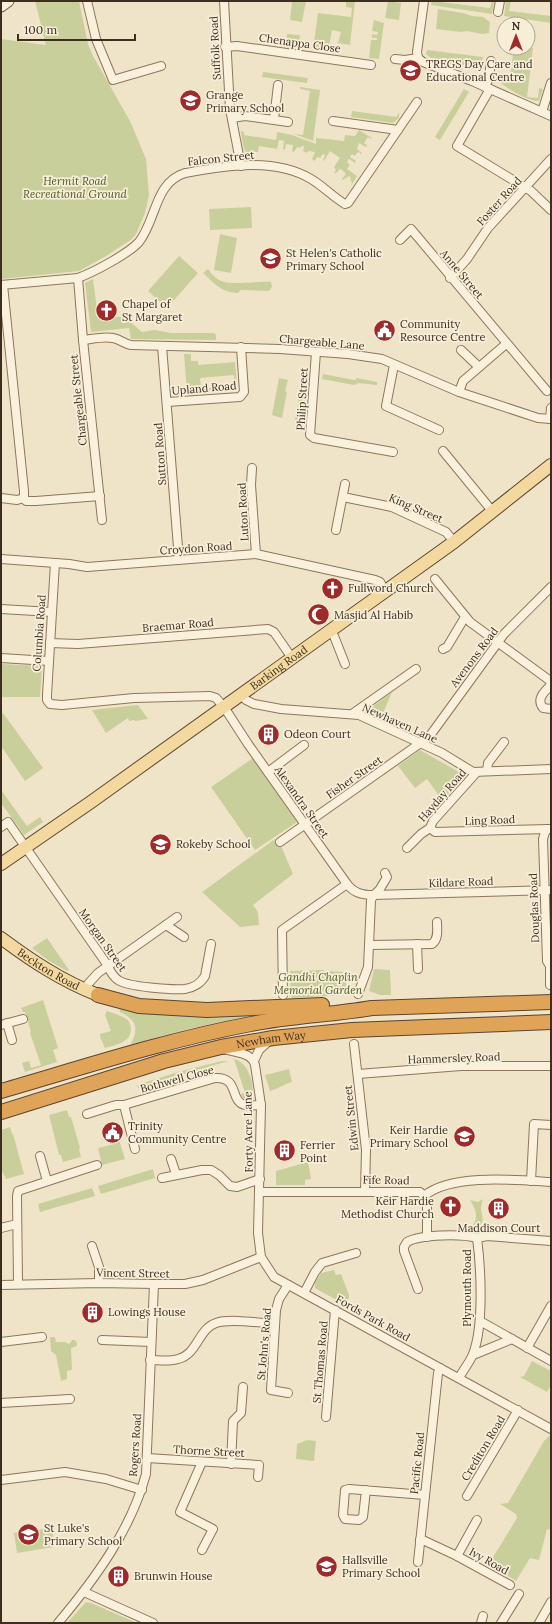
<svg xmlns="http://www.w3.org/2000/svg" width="552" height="1624" viewBox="0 0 552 1624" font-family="Lora,serif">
	<rect width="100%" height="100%" fill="#f0e4c8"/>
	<g fill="#c9cf9b" fill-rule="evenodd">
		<polygon points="35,1 79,1 88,44 93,56 130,121 146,159 149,195 145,213 136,234 132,239 106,256 79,271 1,279 1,39 46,45"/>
		<polygon points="292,1 306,1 302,22 290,20"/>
		<polygon points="346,1 355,1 350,45 338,43 341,32 332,30 328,52 313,50 318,13 351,17 352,8 346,7"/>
		<polygon points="388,1 401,3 399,20 385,18"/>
		<polygon points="432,1 490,8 492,1 494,1 492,14 431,5"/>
		<polygon points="506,1 511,1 509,11 551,16 551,23 504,16"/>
		<polygon points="438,9 463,13 472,16 483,17 490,22 489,33 482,34 467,31 461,32 436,29"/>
		<polygon points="374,20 384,23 379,59 369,58 371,40 377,40 377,38 372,38 372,34 377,35 378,32 372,31"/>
		<polygon points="287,34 300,35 298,48 286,47"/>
		<path d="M528 47 533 48 527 97 538 98 539 88 543 89 539 101C530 102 505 88 499 81L509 82 514 48H528Z"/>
		<path d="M427 50 483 57 481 67C466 65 436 65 426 54Z"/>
		<polygon points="263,72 308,78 307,83 262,77"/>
		<polygon points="300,87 320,90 313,141 294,134 303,135 310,91 300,89"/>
		<polygon points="464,89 469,92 440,140 435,137"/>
		<polygon points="352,111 397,117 398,113 399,114 399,118 393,123 351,117"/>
		<path d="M359 130 372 138 371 139 368 137 364 143 367 145 366 147 359 143 357 149 362 153 361 154 358 152 355 156 352 154 350 157 356 161 355 163 349 159 347 162 350 165 347 169 357 176 351 186 352 182 350 180 351 178 349 176 343 180 342 179 346 174 341 169 339 170 335 174 334 173 336 170 334 167 340 158 330 151 324 161 323 160 325 155 323 154 320 158 317 157 315 161 312 159 315 152 308 151 307 153 303 151 304 146H302L300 148 297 147 294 152 292 151 293 145 286 144 285 150 283 149 284 141 279 140 277 149 259 146 258 152H251L250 157C243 152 242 140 241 131L244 132V135L276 140 277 132 292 135 316 144V138L344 141 345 135 355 136Z"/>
		<polygon points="251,207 252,228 210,230 209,209"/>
		<polygon points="220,234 237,238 231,273 214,270"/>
		<polygon points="179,256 198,273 167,308 148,291"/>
		<path d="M208 269C211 273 215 278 219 280 230 286 258 281 271 282L272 287 269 291 241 290 238 293C221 292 215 284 203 273Z"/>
		<path d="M93 279 98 318C105 321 113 316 121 317 130 319 135 327 142 332L155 330 171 333H214L216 335V340L131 339 129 328 91 332 85 283Z"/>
		<path d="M184 354H191V361H198V365L235 362 237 389 177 394 187 392ZM234 375 235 386 201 389 200 378Z"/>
		<polygon points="323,374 354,380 356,380 356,378 377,382 377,385 358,383 354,385 322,379"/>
		<polygon points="301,377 307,378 303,422 295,420 300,394 298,393"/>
		<polygon points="279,378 288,380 285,391 287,392 282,418 272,415"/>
		<polygon points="1,664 41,666 42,668 40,697 1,697"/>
		<polygon points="392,692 381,718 367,711"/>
		<polygon points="138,705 148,719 135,721 134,720 129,721 128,718 106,733 92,710"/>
		<polygon points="1,713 3,713 43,768 25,781 1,746"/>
		<polygon points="420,750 466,776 442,800 427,779 415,788 398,766"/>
		<polygon points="253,758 297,822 255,850 211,787"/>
		<polygon points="1,790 27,826 40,817 43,822 24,835 1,803"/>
		<polygon points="275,839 282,848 293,874 253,905 258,912 259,925 240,927 202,892"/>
		<polygon points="47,938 69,970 67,971 49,961 32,948"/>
		<polygon points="374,969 390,970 391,995 380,995 369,991"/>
		<polygon points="324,970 324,971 346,972 346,995 292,998 291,996 290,971"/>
		<polygon points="43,1000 58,1048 53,1050 57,1062 25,1072 22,1063 29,1061 31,1068 41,1065 30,1033 31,1032 25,1012 23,1012 21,1008"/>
		<path d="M121 1005 264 1013C219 1022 175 1031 131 1045 131 1041 135 1037 135 1032 137 1021 128 1016 120 1012L119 1008Z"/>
		<path d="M107 1011C113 1013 120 1015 125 1018 129 1020 131 1025 131 1029 131 1043 115 1045 105 1048L100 1037V1034L111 1031 105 1015Z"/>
		<path d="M234 1059C237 1060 240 1061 243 1064 250 1071 258 1093 248 1100L243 1098 241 1094 245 1093Z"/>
		<polygon points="222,1061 228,1061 138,1088 137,1085 178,1072"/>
		<path d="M289 1069 292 1082C284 1084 278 1089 270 1091L265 1075Z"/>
		<polygon points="67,1110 69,1117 71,1117 80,1148 79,1149 81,1157 63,1162 61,1155 59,1155 49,1115"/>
		<polygon points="10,1127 12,1134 13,1134 24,1174 6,1179 1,1169 1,1130"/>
		<polygon points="119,1140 125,1159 102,1165 98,1148 115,1144 114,1141"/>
		<polygon points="308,1162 311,1179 305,1180 305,1185 276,1185 276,1171"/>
		<polygon points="153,1169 155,1178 101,1194 98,1186"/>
		<polygon points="92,1188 95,1196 40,1212 38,1204"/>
		<path d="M483 1199C482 1202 481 1206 481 1209 482 1217 486 1225 475 1228L472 1227C479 1217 476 1210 470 1200L478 1202Z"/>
		<polygon points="334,1270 336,1275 341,1274 349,1295 349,1298 344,1302 340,1302 315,1288 315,1283 321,1273"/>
		<polygon points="50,1337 55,1337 56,1342 65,1342 69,1344 72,1340 75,1340 77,1343 77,1346 71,1348 72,1370 67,1371 67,1379 61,1381 56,1355 51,1351"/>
		<polygon points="532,1361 551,1371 551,1385 547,1392 520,1377 524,1376"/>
		<polygon points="549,1436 551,1437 551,1530 547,1529 539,1560 530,1558 516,1581 488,1563 490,1562 517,1518 516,1514 500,1504 508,1503 544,1441"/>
		<polygon points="307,1440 316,1441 314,1461 296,1459 297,1444"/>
		<polygon points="52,1528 54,1547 17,1553 14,1533"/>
		<polygon points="86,1602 91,1603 137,1623 67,1623"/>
	</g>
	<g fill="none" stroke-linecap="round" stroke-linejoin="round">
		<defs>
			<g id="street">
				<polyline points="87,1 96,39 113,80 161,66"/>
				<polyline points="224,1 230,109 241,166"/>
				<polyline points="498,12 500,1"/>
				<polyline points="225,47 237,46 371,65"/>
				<polyline points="418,58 423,62 472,81 551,116"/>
				<polyline points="418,58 417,52 424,1"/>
				<polyline points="395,59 405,60 418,58"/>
				<polyline points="485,87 489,78 491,61"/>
				<polyline points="490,89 457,146 531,191 551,210"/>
				<polyline points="542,112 551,83"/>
				<polyline points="232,118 245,116 288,122"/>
				<polyline points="274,119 278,85"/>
				<polyline points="333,121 398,130"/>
				<polyline points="400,240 411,229 547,391"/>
				<polyline points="78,278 83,340 102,520"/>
				<polyline points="450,278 467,259 488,228 551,159"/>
				<path d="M1 285 78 278C94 272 128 254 139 242 157 219 154 183 185 173 226 166 273 157 311 179 323 186 333 197 345 204L348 203 417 102"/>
				<polyline points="3,285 24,491 24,498"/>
				<path d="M83 340C92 339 104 336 113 338 120 339 124 344 131 345L280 349 348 354 382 359 459 392 538 418 551 419"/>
				<polyline points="162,346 179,560"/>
				<polyline points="461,350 479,367"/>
				<polyline points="316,352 310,435 314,438 393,452"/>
				<polyline points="394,365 386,406 439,430"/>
				<polyline points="459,392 463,381 506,344"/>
				<polyline points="167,402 240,397 244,392 241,347"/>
				<polyline points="550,419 551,408"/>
				<polyline points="443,451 493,512"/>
				<polyline points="252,468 251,485 256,554"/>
				<polyline points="343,497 392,507 446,532 454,542"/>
				<polyline points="1,498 17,500 24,498"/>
				<polyline points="24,498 26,501 36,501 100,496"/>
				<polyline points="336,530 345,484"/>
				<polyline points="1,559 69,564 87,567 256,554 375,580 380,582 385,591"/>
				<path d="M55 563 47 695V700L50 704 62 705 134 698 210 696 216 698 224 707 248 744 347 884C354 893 362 895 373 895L551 890"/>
				<polyline points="435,579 470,622 549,680 551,683"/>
				<polyline points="1,609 52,612"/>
				<polyline points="330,630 334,636 345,664"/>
				<polyline points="50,643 78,644 268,629 274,632 292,658"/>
				<polyline points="443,649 447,647 465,617"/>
				<polyline points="1,658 49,661"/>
				<path d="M551 685C544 692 536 699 543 708L551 709"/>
				<polyline points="241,695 246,700 254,704 281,709 359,715 442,753 473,772 551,769"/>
				<polyline points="352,714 416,669"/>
				<polyline points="487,771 488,763 504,742"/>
				<polyline points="268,772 304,745"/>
				<path d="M1 827 8 822 106 963C109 969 112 976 118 980 128 987 172 990 185 989 193 988 201 983 205 976L211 944"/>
				<polyline points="430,828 435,832 550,829"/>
				<polyline points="546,829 543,839 547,961 550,966 550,985"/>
				<polyline points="280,842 429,737 504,634 551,587"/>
				<polyline points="407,848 421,834 430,828 433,821 476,773"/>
				<polyline points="166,925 184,937"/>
				<polyline points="417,944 418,969"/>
				<path d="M370 945 432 944C439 939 437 929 437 922"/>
				<polyline points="85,990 88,984 98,973 177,917"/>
				<path d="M358 994 368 967 371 900C373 895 376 893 380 889 382 885 385 881 387 877L385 873"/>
				<polyline points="283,995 282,930 347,884"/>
				<polyline points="7,1023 12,1040"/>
				<polyline points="1,1025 23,1019"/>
				<polyline points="354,1044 366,1150 365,1191"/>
				<path d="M225 1049C235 1053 252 1052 255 1065L261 1105 258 1233 261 1257 274 1277 551 1429"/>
				<polyline points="254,1061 259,1050 270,1040"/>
				<polyline points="358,1074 461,1066 551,1066"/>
				<polyline points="124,1105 135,1149"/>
				<path d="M87 1114 116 1105H124L215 1078C240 1077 229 1101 245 1105 249 1106 256 1105 261 1105"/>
				<polyline points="40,1156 47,1181"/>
				<polyline points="171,1159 176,1174"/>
				<polyline points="162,1178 202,1170 211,1170 219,1175 230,1186 237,1187 260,1179"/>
				<polyline points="531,1181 534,1124 551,1125"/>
				<polyline points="260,1192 420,1192 424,1196 427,1201 427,1237"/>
				<path d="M424 1196C451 1173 518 1180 551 1182"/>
				<polyline points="1,1228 17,1224"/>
				<polyline points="477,1238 487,1236 551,1241"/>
				<polyline points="92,1246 99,1267 99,1283"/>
				<polyline points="18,1284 17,1196 18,1191 97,1165"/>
				<polyline points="1,1285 99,1283 154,1284 185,1284 203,1280 261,1257"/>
				<path d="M418 1289 404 1251V1247L407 1242C421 1234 462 1234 477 1238 481 1268 484 1326 473 1354 470 1362 463 1370 459 1378"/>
				<polyline points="304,1293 315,1272 322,1263 356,1253"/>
				<polyline points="480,1321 551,1361"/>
				<polyline points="102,1340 151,1342"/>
				<polyline points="1,1342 42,1337"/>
				<polyline points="527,1348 551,1306"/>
				<polyline points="473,1355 512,1339"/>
				<path d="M150 1360C159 1360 169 1362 178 1359 198 1354 198 1329 216 1323 230 1318 260 1323 275 1324"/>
				<polyline points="288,1393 271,1390 276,1310 279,1299 288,1285"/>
				<polyline points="1,1403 70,1399"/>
				<polyline points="326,1417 335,1310"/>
				<polyline points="147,1458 259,1465 258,1477"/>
				<polyline points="202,1462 180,1512 213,1529 202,1550"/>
				<polyline points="231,1464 233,1421 241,1413 243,1387"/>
				<polyline points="1,1480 65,1472 106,1479 142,1490"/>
				<polyline points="366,1490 363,1517 359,1520 345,1519 343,1515 345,1490 349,1489 425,1495"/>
				<polyline points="467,1496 518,1410"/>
				<polyline points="420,1540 425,1541 457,1556 510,1585"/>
				<polyline points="457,1556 477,1520"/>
				<polyline points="418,1562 438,1373 440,1368"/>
				<polyline points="84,1592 153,1623"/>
				<path d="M58 1623C95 1579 131 1530 146 1474L154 1284"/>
				<polyline points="481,1623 483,1616"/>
				<polyline points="501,1623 519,1594"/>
				<polyline points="539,1623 551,1602"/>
			</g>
			<polyline id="secondary" points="1,6 8,1"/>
			<g id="primary">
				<path id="s1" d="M1 864 91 802 454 542 551 465"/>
				<path id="s2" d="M1 938C32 961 62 981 98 995"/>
			</g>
			<g id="highway">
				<polyline points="98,995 139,1006 207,1010 322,1005"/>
				<path d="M1 1091C84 1067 166 1040 251 1024 291 1016 331 1015 372 1008L551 1002"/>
				<path id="s3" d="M1 1112 164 1061 221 1047 273 1038 352 1030 551 1022"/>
			</g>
		</defs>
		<use href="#street" stroke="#8d765c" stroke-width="10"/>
		<use href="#secondary" stroke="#6f573f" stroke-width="13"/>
		<use href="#primary" stroke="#5b4430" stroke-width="14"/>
		<use href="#highway" stroke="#5b4430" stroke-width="16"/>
		<use href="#street" stroke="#faf1dc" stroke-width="8"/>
		<use href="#secondary" stroke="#faf1dc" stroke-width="11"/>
		<use href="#primary" stroke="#f3d9a0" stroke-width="12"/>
		<use href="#highway" stroke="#e0a458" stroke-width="14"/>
	</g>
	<defs>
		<symbol id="school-disc" viewBox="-11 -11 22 22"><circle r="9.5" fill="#9e2a2b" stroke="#f7eed8"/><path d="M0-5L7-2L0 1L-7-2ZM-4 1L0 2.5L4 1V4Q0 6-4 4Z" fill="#fff"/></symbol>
		<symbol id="church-disc" viewBox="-11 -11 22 22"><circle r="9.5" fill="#9e2a2b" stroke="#f7eed8"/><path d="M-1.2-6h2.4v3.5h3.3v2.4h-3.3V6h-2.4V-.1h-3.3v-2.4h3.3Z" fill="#fff"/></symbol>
		<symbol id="civic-disc" viewBox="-11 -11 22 22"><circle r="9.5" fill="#9e2a2b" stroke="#f7eed8"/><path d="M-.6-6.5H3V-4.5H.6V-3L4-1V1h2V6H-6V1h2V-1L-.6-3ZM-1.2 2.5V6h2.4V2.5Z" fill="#fff"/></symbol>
		<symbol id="mosque-disc" viewBox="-11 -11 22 22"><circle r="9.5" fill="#9e2a2b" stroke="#f7eed8"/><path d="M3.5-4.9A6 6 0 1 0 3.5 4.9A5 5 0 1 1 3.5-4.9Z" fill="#fff"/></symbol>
		<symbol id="building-disc" viewBox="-11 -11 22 22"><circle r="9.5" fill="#9e2a2b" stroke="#f7eed8"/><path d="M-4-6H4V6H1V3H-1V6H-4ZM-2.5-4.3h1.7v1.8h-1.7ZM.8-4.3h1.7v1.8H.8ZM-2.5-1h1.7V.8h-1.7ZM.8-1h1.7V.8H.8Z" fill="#fff"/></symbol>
	</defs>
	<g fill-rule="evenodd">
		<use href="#school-disc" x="398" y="58" width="25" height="25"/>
		<use href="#school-disc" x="178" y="88" width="25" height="25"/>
		<use href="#school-disc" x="258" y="246" width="25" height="25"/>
		<use href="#church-disc" x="94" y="298" width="25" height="25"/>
		<use href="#civic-disc" x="372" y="318" width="25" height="25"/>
		<use href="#church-disc" x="320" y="576" width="25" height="25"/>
		<use href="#mosque-disc" x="306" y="602" width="25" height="25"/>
		<use href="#building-disc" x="256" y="722" width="25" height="25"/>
		<use href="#school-disc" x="148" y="832" width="25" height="25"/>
		<use href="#civic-disc" x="100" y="1120" width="25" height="25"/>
		<use href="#school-disc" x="452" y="1124" width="25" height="25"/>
		<use href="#building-disc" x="272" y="1138" width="25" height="25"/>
		<use href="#church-disc" x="438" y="1194" width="25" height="25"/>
		<use href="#building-disc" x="486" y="1196" width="25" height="25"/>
		<use href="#building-disc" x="80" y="1300" width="25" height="25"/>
		<use href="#school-disc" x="16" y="1522" width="25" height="25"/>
		<use href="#school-disc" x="314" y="1554" width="25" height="25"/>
		<use href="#building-disc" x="106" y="1564" width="25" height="25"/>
	</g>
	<g text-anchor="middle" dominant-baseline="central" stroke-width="3.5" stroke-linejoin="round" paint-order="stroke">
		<g font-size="11" fill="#3d2e20" stroke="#f7eed8">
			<text transform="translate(300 43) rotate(8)">Chenappa Close</text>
			<text transform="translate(215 48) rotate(-93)">Suffolk Road</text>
			<text transform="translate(221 158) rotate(-6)">Falcon Street</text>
			<text transform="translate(499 201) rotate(-48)">Foster Road</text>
			<text transform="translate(462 274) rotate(50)">Anne Street</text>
			<text transform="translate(322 342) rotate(5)">Chargeable Lane</text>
			<text transform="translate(204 388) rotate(-5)">Upland Road</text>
			<text transform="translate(302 399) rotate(-87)">Philip Street</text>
			<text transform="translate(78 400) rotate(-96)">Chargeable Street</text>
			<text transform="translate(160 454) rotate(-94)">Sutton Road</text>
			<text transform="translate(416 508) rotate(23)">King Street</text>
			<text transform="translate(243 512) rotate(-93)">Luton Road</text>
			<text transform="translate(196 548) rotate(-4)">Croydon Road</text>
			<text transform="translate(178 625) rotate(-5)">Braemar Road</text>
			<text transform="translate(39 633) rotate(-86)">Columbia Road</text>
			<text transform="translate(474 657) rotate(-53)">Avenons Road</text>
			<text stroke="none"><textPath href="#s1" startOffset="340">Barking Road</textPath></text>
			<text transform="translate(400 723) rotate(24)">Newhaven Lane</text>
			<text transform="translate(354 777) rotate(-35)">Fisher Street</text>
			<text transform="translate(442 795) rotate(-49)">Hayday Road</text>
			<text transform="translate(302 802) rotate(55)">Alexandra Street</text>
			<text transform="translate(490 820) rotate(-2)">Ling Road</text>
			<text transform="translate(461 882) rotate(-2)">Kildare Road</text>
			<text transform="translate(534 908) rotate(-92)">Douglas Road</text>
			<text transform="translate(103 940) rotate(55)">Morgan Street</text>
			<text stroke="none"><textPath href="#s2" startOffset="57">Beckton Road</textPath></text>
			<text stroke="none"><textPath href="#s3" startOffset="280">Newham Way</textPath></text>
			<text transform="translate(454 1058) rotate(-2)">Hammersley Road</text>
			<text transform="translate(177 1079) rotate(-15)">Bothwell Close</text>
			<text transform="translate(351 1118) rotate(-96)">Edwin Street</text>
			<text transform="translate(248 1132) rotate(-91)">Forty Acre Lane</text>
			<text transform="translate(386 1180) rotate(1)">Fife Road</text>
			<text transform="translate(133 1273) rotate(1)">Vincent Street</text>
			<text transform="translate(467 1288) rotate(-90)">Plymouth Road</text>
			<text transform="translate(373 1318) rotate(29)">Fords Park Road</text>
			<text transform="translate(264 1344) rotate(-85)">St John's Road</text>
			<text transform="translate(320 1362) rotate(-85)">St Thomas Road</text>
			<text transform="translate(135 1445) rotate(-86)">Rogers Road</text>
			<text transform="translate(483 1448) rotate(-59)">Crediton Road</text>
			<text transform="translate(209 1451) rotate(3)">Thorne Street</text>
			<text transform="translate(417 1463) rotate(-84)">Pacific Road</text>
			<text transform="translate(489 1561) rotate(29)">Ivy Road</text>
		</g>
		<g font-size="11" fill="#3d2e20" stroke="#f7eed8" text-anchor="start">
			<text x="426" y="64">TREGS Day Care and<tspan x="426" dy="13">Educational Centre</tspan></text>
			<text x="206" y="95">Grange<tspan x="206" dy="13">Primary School</tspan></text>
			<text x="286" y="253">St Helen's Catholic<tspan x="286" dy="13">Primary School</tspan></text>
			<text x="122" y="304">Chapel of<tspan x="122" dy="13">St Margaret</tspan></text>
			<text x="400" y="324">Community<tspan x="400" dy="13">Resource Centre</tspan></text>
			<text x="348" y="588">Fullword Church</text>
			<text x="334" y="615">Masjid Al Habib</text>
			<text x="284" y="734">Odeon Court</text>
			<text x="176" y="844">Rokeby School</text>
			<text x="128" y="1126">Trinity<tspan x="128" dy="13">Community Centre</tspan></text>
			<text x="448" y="1130" text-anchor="end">Keir Hardie<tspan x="448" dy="13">Primary School</tspan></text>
			<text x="300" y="1145">Ferrier<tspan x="300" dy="13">Point</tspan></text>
			<text x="434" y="1201" text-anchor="end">Keir Hardie<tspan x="434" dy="13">Methodist Church</tspan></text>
			<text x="499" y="1228" text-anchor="middle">Maddison Court</text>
			<text x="108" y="1312">Lowings House</text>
			<text x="44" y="1528">St Luke's<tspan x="44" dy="13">Primary School</tspan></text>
			<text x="342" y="1560">Hallsville<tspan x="342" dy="13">Primary School</tspan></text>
			<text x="134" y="1576">Brunwin House</text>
		</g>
		<g font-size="11" font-style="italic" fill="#4d5a26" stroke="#f7eed8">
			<text x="75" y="181">Hermit Road<tspan x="75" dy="13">Recreational Ground</tspan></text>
			<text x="318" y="977">Gandhi Chaplin<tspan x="318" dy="13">Memorial Garden</tspan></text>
		</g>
	</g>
	<rect width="552" height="1624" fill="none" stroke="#3d2e20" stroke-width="4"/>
	<g transform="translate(516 36)"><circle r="19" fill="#f7eed8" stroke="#ada18e"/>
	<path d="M0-3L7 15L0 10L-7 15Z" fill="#9e2a2b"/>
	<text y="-6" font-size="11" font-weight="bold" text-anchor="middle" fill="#3d2e20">N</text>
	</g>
	<path d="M18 34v6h117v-6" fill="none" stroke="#3d2e20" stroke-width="2"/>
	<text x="24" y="34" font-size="12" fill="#3d2e20" stroke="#f7eed8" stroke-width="3" paint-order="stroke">100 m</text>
</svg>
